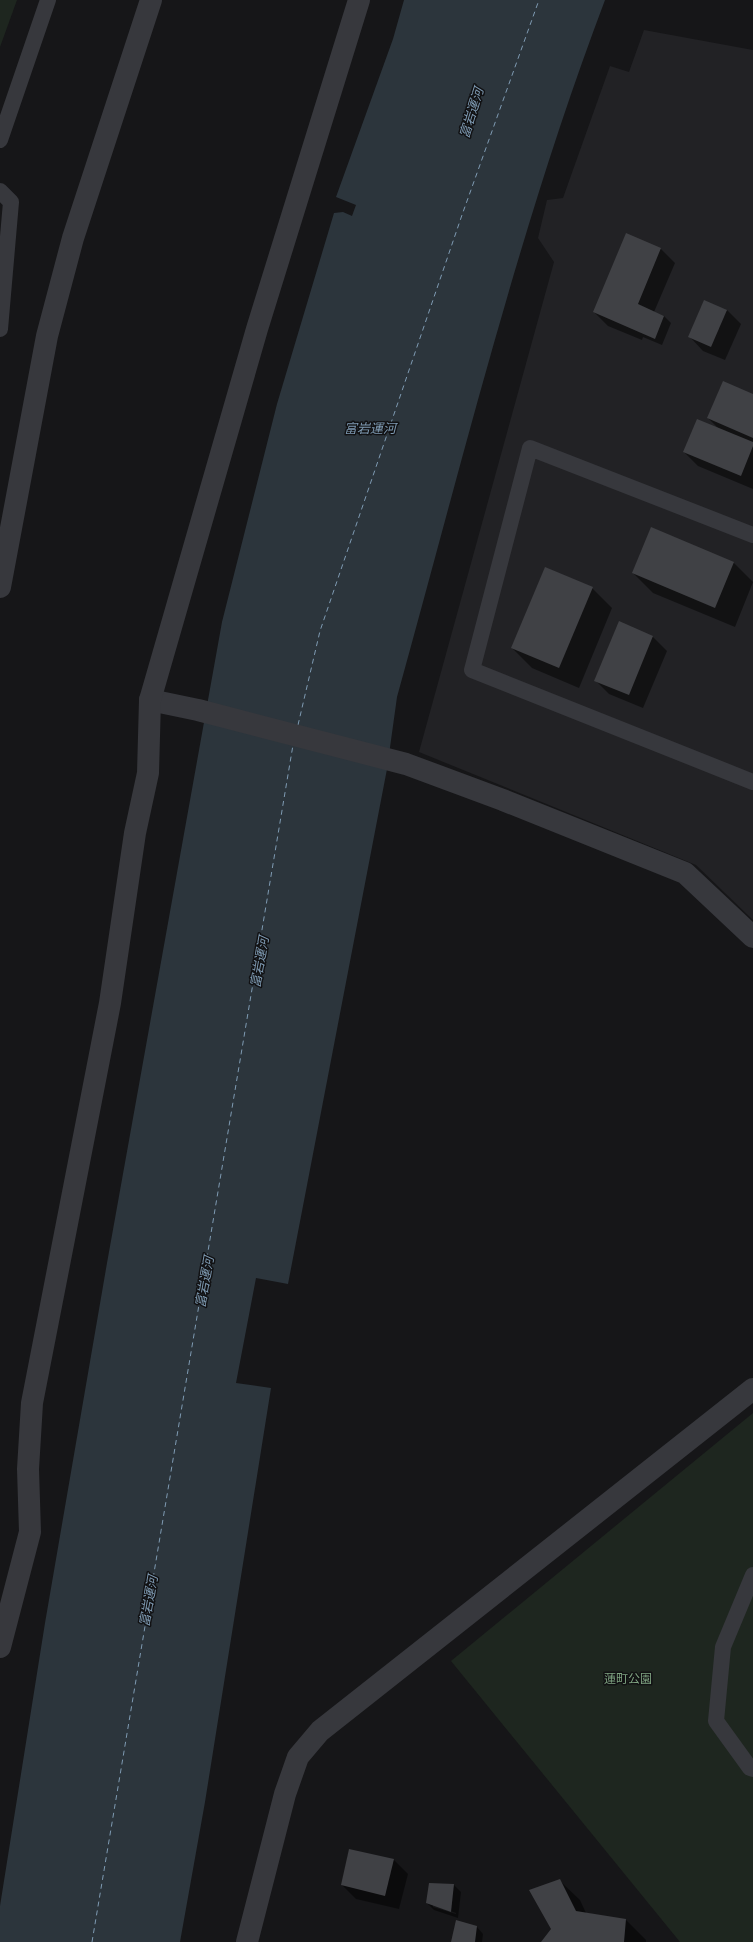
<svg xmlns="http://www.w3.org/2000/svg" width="753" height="1942" viewBox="0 0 753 1942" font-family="'Nunito Sans','Noto Sans JP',sans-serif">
	<rect width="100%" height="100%" fill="#161618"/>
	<polygon fill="#222225" points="644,30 753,50 753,920 696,865 419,752 554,262 538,238 547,200 563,198 610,66 629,72"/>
	<g fill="#1e261f">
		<polygon points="0,0 17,0 0,47"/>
		<polygon points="753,1413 753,1942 680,1942 451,1661"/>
	</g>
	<path fill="#2c353c" d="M404 0H605C519 227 462 463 397 697L387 769 288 1284 256 1278 236 1383 271 1388 205 1802 180 1942H0V1906L45 1623 107 1263 222 622 277 404 334 213 343 212 352 216 356 205 336 197 393 39Z"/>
	<g fill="#0007" fill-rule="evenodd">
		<polygon points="626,234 661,249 675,263 654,312 664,316 671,323 662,345 643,337 642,340 608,326 594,312"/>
		<polygon points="727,310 741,324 725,360 703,351 690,337"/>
		<polygon points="753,395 753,489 698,466 684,452 719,429 708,418"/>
		<polygon points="652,529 734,563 753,582 735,627 653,593 633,573"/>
		<polygon points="592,588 612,608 579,688 532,668 512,648"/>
		<polygon points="619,623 653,637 667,651 643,708 609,694 595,680"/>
		<polygon points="349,1850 394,1860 408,1874 399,1909 356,1899 342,1885"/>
		<polygon points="559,1880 580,1900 586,1913 626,1920 646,1940 646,1942 542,1942 552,1929"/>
		<path d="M454 1885 461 1892 458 1918 434 1910 427 1903ZM433 1905 456 1913V1914L433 1907Z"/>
		<polygon points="477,1927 483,1934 482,1942 452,1942"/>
	</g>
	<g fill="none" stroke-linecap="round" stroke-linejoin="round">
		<g stroke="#7f9bb3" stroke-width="1" stroke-dasharray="5 4" stroke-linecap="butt">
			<polyline points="298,725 320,631 462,215 539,0"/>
			<polyline points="92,1942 293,745"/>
		</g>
	</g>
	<g fill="#404145">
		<polygon points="626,233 661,248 638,304 664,316 655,339 593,312"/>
		<polygon points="704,300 727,310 711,347 688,337"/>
		<polygon points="723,381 753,394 753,438 707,418"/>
		<polygon points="697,419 753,442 753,446 741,476 683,452"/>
		<polygon points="651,527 734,562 715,608 632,573"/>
		<polygon points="545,567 593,587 559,668 511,648"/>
		<polygon points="619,621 653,636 629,695 594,681"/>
		<polygon points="349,1849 394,1859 385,1896 341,1885"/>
		<polygon points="560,1879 576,1911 626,1919 624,1942 541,1942 551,1929 529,1890"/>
		<polygon points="429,1883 454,1884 451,1912 426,1903"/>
		<polygon points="456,1920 477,1926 475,1942 451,1942"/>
	</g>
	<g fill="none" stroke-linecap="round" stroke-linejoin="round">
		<g stroke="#37383d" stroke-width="16">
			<polyline points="0,140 48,0"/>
			<polyline points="0,191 11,202 0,329"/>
			<polyline points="753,535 530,448 472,670 753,782"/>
			<polyline points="753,1575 723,1647 716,1721 750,1768 753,1769"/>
		</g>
		<g stroke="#37383d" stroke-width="22">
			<polyline points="150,700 198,710 406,764 503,800 685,873 753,937"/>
			<polyline points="0,1647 30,1532 28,1469 32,1403 110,1003 135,833 148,773 150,700 257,329 359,0"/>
			<polyline points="247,1942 285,1794 298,1757 320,1731 753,1389"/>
		</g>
		<polyline stroke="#37383d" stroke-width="22" points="0,587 47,336 73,238 151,0"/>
	</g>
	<g text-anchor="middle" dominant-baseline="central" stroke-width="3" stroke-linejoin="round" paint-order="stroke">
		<g font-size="12" fill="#7fa381" stroke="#111113">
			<text x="628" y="1679">蓮町公園</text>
		</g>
		<g font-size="13" font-style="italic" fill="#7f9bb3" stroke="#111113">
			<text transform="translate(472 113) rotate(-73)">富岩運河</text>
			<text x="370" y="429">富岩運河</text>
			<text transform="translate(260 962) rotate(-80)">富岩運河</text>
			<text transform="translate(205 1282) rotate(-80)">富岩運河</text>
			<text transform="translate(149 1601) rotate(-80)">富岩運河</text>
		</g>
	</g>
</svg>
